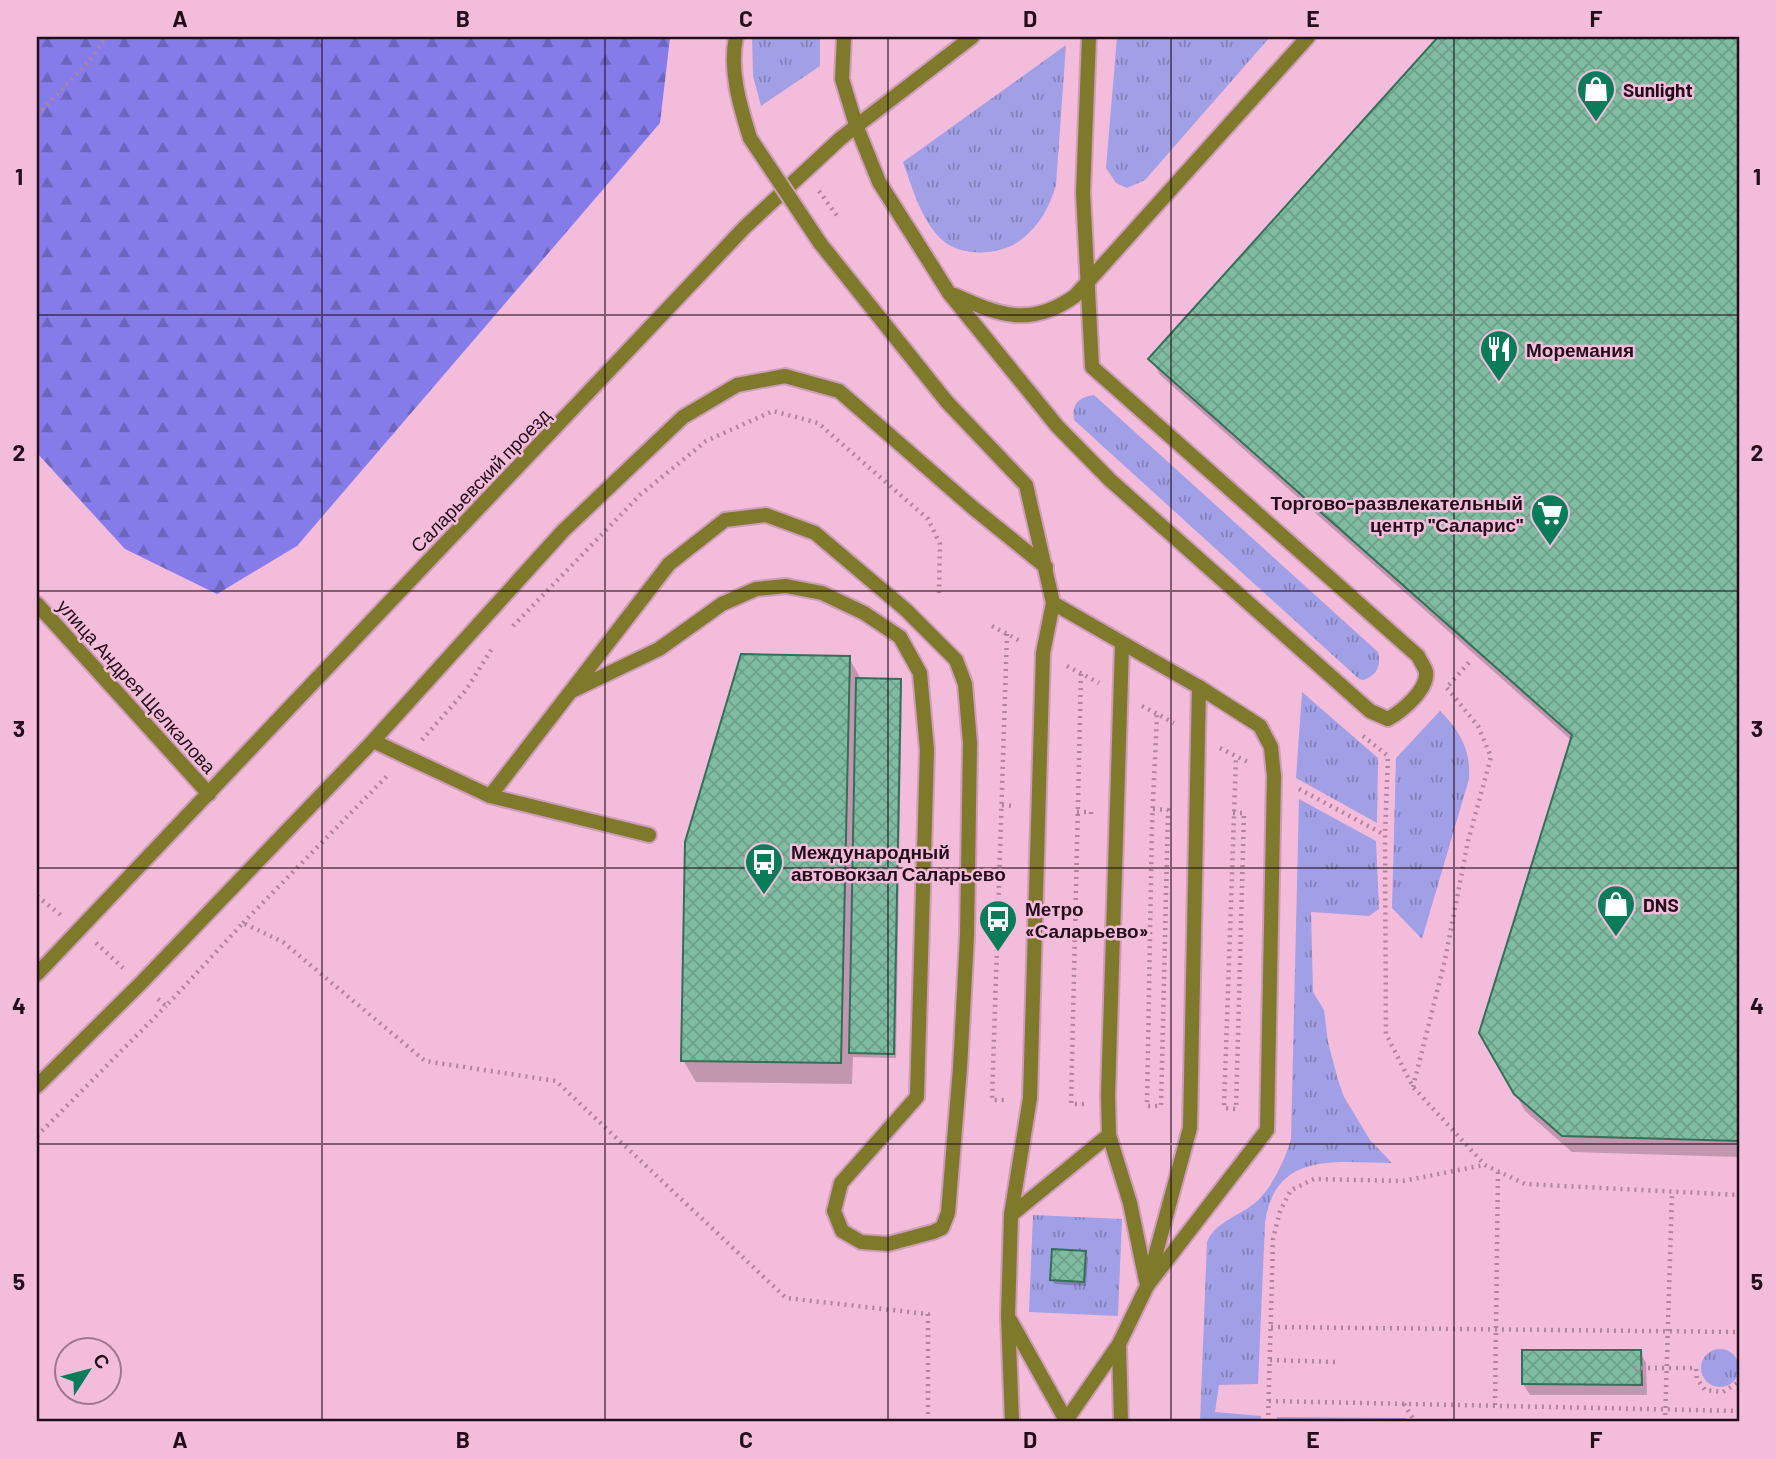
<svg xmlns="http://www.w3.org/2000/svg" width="1776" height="1459" viewBox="0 0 1776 1459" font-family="Barlow,sans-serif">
	<defs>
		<pattern id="grass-tufts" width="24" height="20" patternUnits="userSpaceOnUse" patternTransform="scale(1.75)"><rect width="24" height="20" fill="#a19fe5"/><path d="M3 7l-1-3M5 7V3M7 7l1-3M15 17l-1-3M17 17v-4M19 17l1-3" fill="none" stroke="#8380b9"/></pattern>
		<pattern id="forest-firs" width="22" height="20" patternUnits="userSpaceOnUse" patternTransform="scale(1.75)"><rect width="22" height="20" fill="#857cea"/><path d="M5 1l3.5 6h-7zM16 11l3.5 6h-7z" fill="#6c64bd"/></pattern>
		<pattern id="building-cross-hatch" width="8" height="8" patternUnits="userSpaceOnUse" patternTransform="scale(1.75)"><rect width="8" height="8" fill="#7fbca1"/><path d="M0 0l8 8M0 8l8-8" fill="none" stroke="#6da08a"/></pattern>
	</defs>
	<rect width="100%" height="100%" fill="#f4bcdb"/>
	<g fill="url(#grass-tufts)">
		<polygon points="752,37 820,37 820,66 761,106 753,76"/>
		<polygon points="1117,37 1270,37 1145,180 1127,188 1116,183 1106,168"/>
		<path d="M1066 45 1056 185C1050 206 1040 225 1022 239 1002 256 961 258 941 239 921 220 912 187 903 162Z"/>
		<path d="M1094 395 1378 652C1382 666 1376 676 1363 680L1359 679 1074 420C1071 404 1079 397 1094 395Z"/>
		<polygon points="1302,692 1378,758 1377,823 1296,778"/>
		<path d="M1440 711C1460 731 1471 750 1469 779L1422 939 1392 908 1396 758Z"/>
		<path d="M1299 799 1376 841 1379 909 1369 916 1311 912 1313 992 1324 1010 1328 1042 1338 1080 1344 1097 1370 1140 1392 1163C1337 1163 1275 1150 1265 1223L1258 1384 1219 1385 1215 1412 1261 1416 1260 1422H1200L1207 1242C1216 1219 1246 1215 1261 1197 1274 1183 1286 1157 1291 1139Z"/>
		<polygon points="1033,1215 1122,1219 1118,1316 1029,1312"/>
		<circle cx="1720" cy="1368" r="19"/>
		<polygon points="1277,1417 1405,1418 1408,1422 1277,1422"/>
	</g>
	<polygon fill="url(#forest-firs)" points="37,37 669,37 670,38 660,123 297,546 217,594 125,549 37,453"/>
	<g fill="#0003">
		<polygon points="1441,37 1739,37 1739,1157 1572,1152 1525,1111 1481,1032 1572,741 1160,375 1151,359"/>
		<polygon points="849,658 861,679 900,680 902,685 896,1058 853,1057 852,1084 696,1082 683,1060"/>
		<polygon points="1085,1253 1088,1258 1086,1286 1055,1284 1052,1279"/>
		<polygon points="1640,1352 1646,1363 1647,1395 1530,1395 1523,1384"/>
	</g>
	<g fill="url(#building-cross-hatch)" stroke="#347058" stroke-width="2">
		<polygon points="1438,37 1739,37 1739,1141 1562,1136 1514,1094 1479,1033 1572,735 1148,359"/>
		<polygon points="741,654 850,656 841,1063 681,1061 685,842"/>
		<polygon points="856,678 901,679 894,1054 849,1053"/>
		<polygon points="1052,1249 1086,1251 1084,1282 1050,1280"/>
		<polygon points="1522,1350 1641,1350 1642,1385 1522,1384"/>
	</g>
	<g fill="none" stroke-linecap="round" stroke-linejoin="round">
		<defs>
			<g id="service">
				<path d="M736 37C729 70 740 106 750 138"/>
				<path d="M844 37 842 79 856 125 879 182 949 293 1057 426 1110 480 1370 711 1388 719C1402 711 1428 690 1426 672 1425 667 1420 661 1418 656L1092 367 1083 193 1089 37"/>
				<polyline points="820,243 947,402 1026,485 1053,603 1043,653 1030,1098 1011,1215 1008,1316 1012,1422"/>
				<path d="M954 295C999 315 1030 328 1075 296L1308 37"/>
				<polyline points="1053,603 1199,687 1260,726 1271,747 1274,776 1267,1130 1147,1286"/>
				<polyline points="1122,645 1108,1096 1109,1135 1130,1203 1146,1281"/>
				<polyline points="373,741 490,796 649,835"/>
				<polyline points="490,796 669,564 725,520 766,515 815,533 906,610 956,660 965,684 970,743 967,936 960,1068 948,1213 942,1228 933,1232 888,1244 861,1242 842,1231 834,1211 841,1183 917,1097 927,750 920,673 900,637 864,613 822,593 786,586 756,589 722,604 659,649 572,691"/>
				<polyline points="37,1086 141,983 373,741 563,531 683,417 737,385 785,376 839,391 972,507 1046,567"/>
				<polyline points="1011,1215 1109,1135"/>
				<polyline points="1010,1320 1067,1422"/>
				<polyline points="1119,1344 1121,1422"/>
				<polyline points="1065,1422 1119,1344 1147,1286 1190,1128 1199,687"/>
			</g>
			<polyline id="minor" points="37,604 209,794"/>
			<polyline id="tertiary" points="37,974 745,227 841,138 972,37"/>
		</defs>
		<use href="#service" stroke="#ce9db8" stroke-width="18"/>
		<use href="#minor" stroke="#ce9db8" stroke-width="18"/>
		<use href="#tertiary" stroke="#ce9db8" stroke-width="18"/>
		<g stroke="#b1849d" stroke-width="4.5" stroke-dasharray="2 5" stroke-linecap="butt">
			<polyline points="37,115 90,60 106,37"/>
			<polyline points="819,191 838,217"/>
			<polyline points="513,626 640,495 706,441 773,411 818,423 928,519 940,544 939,593"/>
			<polyline points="992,626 1022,642"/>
			<polyline points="1007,634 992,1100 1008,1100"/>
			<polyline points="1067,666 1099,683"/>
			<polyline points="1081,674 1071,1104 1085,1104"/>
			<polyline points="1449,685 1471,660"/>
			<polyline points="1142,706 1174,723"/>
			<polyline points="1363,736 1388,756 1385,835"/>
			<polyline points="422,740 466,690 493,647"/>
			<polyline points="1220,748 1250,763"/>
			<polyline points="1299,789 1385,835 1386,1034 1413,1087 1485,1165 1525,1184 1739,1195"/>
			<polyline points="1002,805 1013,806 1013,808"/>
			<polyline points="1153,809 1168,810 1161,1106 1147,1106 1152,824 1157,714"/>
			<polyline points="1077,812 1091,812 1091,815"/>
			<polyline points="1233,813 1244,813 1236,1109 1224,1108 1236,756"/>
			<polyline points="37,896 62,916"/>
			<polyline points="243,923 389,774"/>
			<polyline points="96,943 123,968"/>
			<polyline points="158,999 166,1006 243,923 283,942 425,1061 556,1081 786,1298 928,1314 928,1422"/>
			<polyline points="1413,1087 1445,960 1468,841 1491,757 1478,726 1447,688"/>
			<polyline points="37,1136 166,1006"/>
			<polyline points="1271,1327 1739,1332"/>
			<polyline points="1270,1360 1337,1362"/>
			<polyline points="1634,1368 1696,1368 1697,1379 1705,1390 1723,1392 1739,1382"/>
			<polyline points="1269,1401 1739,1411"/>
			<polyline points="1404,1404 1415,1422"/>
			<polyline points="1495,1405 1498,1171"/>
			<polyline points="1268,1422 1273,1239 1280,1211 1291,1190 1314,1179 1403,1181 1484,1165"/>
			<polyline points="1665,1422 1672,1192"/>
		</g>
		<use href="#service" stroke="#7f792b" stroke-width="14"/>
		<use href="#minor" stroke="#7f792b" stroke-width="14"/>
		<use href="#tertiary" stroke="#7f792b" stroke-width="14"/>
		<defs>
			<polyline id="service-bridge" points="750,138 820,243"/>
		</defs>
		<use href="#service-bridge" stroke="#ce9db8" stroke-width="18" stroke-linecap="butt"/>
		<use href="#service-bridge" stroke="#7f792b" stroke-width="14"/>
	</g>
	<path fill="none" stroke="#210e19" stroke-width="2" stroke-opacity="0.55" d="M322 37V1422M605 37V1422M888 37V1422M1171 37V1422M1454 37V1422M37 315H1739M37 591H1739M37 868H1739M37 1144H1739"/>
	<defs>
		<symbol id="shop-pin" viewBox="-11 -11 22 30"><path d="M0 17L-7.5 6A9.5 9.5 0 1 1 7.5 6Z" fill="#097d59" stroke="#f4bcdb"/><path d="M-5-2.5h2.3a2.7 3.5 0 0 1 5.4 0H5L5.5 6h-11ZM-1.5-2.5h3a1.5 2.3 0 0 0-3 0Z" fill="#fff"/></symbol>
		<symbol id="restaurant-pin" viewBox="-11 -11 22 30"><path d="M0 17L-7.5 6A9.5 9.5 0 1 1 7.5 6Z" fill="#097d59" stroke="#f4bcdb"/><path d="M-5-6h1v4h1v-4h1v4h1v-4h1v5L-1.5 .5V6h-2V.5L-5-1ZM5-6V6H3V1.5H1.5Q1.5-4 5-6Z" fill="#fff"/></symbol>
		<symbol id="supermarket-pin" viewBox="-11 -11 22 30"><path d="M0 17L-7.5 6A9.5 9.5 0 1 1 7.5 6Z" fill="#097d59" stroke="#f4bcdb"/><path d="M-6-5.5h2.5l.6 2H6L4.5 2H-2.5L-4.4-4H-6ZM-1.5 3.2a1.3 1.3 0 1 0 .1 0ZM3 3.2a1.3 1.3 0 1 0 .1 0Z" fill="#fff"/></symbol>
		<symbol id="bus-pin" viewBox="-11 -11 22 30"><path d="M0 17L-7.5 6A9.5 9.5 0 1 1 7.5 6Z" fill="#097d59" stroke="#f4bcdb"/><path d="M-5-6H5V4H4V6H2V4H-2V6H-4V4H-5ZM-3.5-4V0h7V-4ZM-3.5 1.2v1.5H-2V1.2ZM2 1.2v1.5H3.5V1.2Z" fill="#fff"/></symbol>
	</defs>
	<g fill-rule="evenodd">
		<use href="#shop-pin" x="1574" y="67" width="44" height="60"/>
		<use href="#restaurant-pin" x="1477" y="327" width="44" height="60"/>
		<use href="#supermarket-pin" x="1528" y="491" width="44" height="60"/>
		<use href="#bus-pin" x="742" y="840" width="44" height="60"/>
		<use href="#shop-pin" x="1594" y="882" width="44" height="60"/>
		<use href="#bus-pin" x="976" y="897" width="44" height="60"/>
	</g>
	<g text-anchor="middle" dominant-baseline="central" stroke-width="5" stroke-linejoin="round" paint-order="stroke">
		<g font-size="19" font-weight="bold" fill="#210e19" stroke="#f4bcdb" text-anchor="start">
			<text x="1623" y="89">Sunlight</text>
			<text x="1526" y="349">Моремания</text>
			<text x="1523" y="502" text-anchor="end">Торгово-развлекательный<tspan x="1523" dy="22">центр "Саларис"</tspan></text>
			<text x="791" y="851">Международный<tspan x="791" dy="22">автовокзал Саларьево</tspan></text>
			<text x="1643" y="904">DNS</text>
			<text x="1025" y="908">Метро<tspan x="1025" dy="22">«Саларьево»</tspan></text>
		</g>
		<g font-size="19" fill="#210e19" stroke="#f4bcdb">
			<text transform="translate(480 480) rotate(-46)">Саларьевский проезд</text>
			<text transform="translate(137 686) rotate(48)">улица Андрея Щелкалова</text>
		</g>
	</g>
	<rect width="1776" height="1459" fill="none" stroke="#f4bcdb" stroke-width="77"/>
	<g transform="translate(88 1371) rotate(54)"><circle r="33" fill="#f4bcdb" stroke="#a0768d" stroke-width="2"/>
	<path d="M0-5L12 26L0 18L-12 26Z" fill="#097d59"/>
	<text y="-10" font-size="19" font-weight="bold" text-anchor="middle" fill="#210e19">С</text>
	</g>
	<rect x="38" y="38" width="1700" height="1382" fill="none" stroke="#210e19" stroke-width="2.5"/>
	<g font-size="23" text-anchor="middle" font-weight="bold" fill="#210e19">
		<text x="180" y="27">A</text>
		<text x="463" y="27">B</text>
		<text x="746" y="27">C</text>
		<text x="1030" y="27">D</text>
		<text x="1313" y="27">E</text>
		<text x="1596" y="27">F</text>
		<text x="19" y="185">1</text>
		<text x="1757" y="185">1</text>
		<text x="19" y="461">2</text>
		<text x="1757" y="461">2</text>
		<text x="19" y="737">3</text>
		<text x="1757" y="737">3</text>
		<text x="19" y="1014">4</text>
		<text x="1757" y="1014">4</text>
		<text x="19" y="1290">5</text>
		<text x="1757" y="1290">5</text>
		<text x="180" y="1448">A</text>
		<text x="463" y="1448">B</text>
		<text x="746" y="1448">C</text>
		<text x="1030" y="1448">D</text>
		<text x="1313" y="1448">E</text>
		<text x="1596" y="1448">F</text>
	</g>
</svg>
